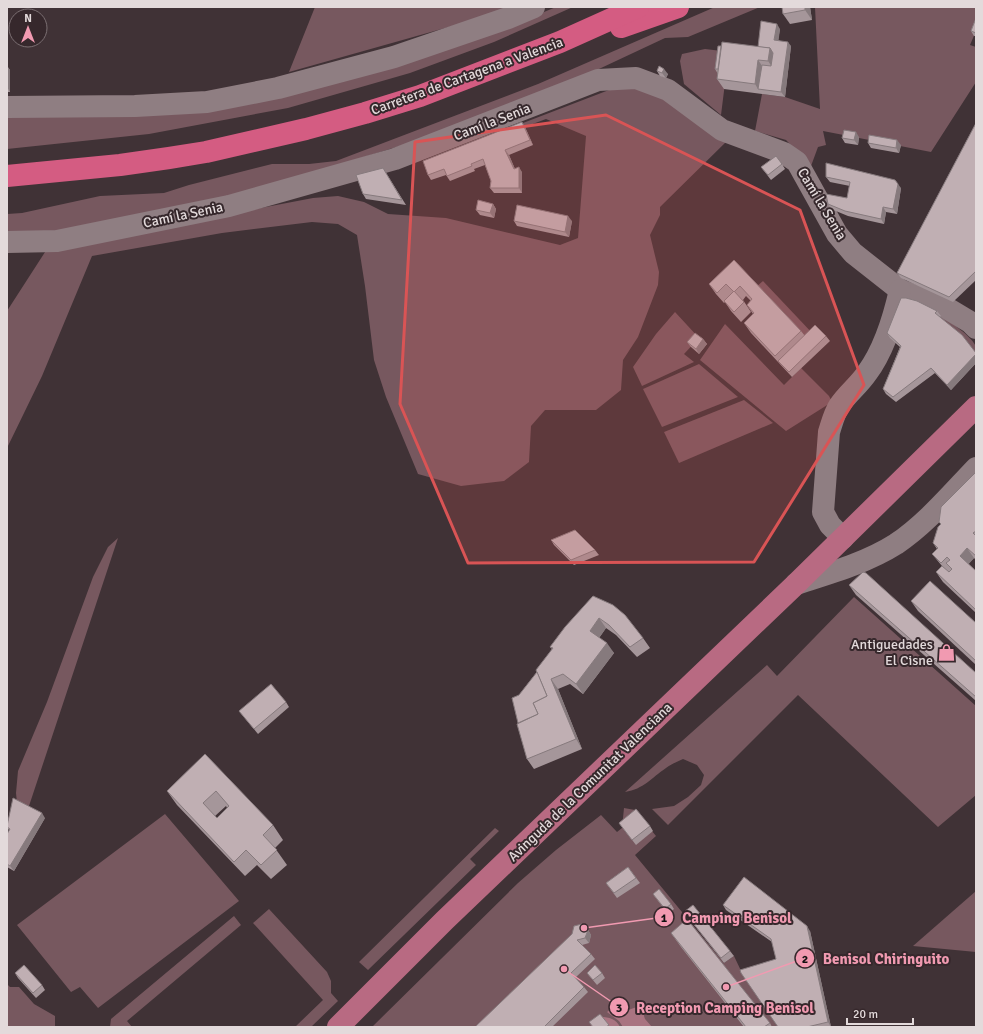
<svg xmlns="http://www.w3.org/2000/svg" width="983" height="1034" viewBox="0 0 983 1034" font-family="Signika,sans-serif">
	<rect width="100%" height="100%" fill="#403236"/>
	<g fill="#77585f">
		<polygon points="315,7 509,7 470,21 289,72"/>
		<polygon points="556,7 573,7 494,42 410,73 288,108 149,134 7,149 7,117 177,114 489,35"/>
		<polygon points="715,7 760,7 688,37 665,38 552,91 471,124 218,202 53,233 7,236 7,214 22,213 100,196 164,193 189,185 272,164 309,164 336,161 538,84"/>
		<polygon points="815,7 976,7 976,31 970,45 976,47 976,82 931,152 823,131 826,145 818,147 811,166 786,140 755,131 762,94 785,97 820,109"/>
		<polygon points="705,49 722,51 726,75 721,115 684,84 680,61 682,54"/>
		<polygon points="622,85 664,97 728,140 660,207 660,215 650,235 659,272 658,285 638,337 623,360 621,390 596,410 545,410 531,426 529,462 504,481 461,486 418,474 386,397 374,360 365,286 357,235 338,224 312,222 222,233 92,256 42,376 7,448 7,311 47,249 313,198 338,196 364,202 388,214 446,218 560,245 578,238 586,136 546,119 501,136 424,161"/>
		<polygon points="763,281 814,335 808,341 756,287"/>
		<polygon points="675,312 699,338 684,354 694,362 642,386 633,367 656,334"/>
		<path d="M941 316C949 321 973 337 976 347 977 349 976 351 976 353L938 318Z"/>
		<polygon points="725,324 784,385 801,368 829,396 832,402 786,431 700,360"/>
		<polygon points="699,364 738,397 662,427 643,389"/>
		<polygon points="744,400 773,423 679,463 664,432"/>
		<polygon points="118,538 28,809 17,803 16,793 18,771 47,702 93,577 108,547"/>
		<path d="M854 597 976 706V795L938 827 798 695 668 825 652 809 674 806 688 797 701 785 704 775 697 765 683 759C677 762 671 764 666 768 651 778 644 789 625 792L767 665 777 676Z"/>
		<polygon points="624,808 635,810 656,836 635,855 724,963 734,956 743,975 778,1027 372,1027 518,883 556,850 601,815 617,832 622,828"/>
		<polygon points="165,814 239,901 98,1008 80,987 71,992 17,925"/>
		<polygon points="495,828 499,831 470,859 476,865 368,970 359,962"/>
		<polygon points="976,891 976,952 913,946"/>
		<polygon points="269,909 327,972 331,981 331,993 338,1001 311,1027 295,1027 323,1000 253,923"/>
		<polygon points="234,916 241,925 127,1021 132,1027 110,1027 111,1019"/>
		<polygon points="7,984 10,987 19,987 34,1004 55,1016 55,1027 7,1027"/>
	</g>
	<g fill="#a97481">
		<path d="M640 1006 645 1009 644 1016 645 1019 652 1027H623L619 1021 607 1012 613 1008C625 1015 628 1009 640 1006Z"/>
		<path d="M601 1017C609 1017 616 1019 620 1027H590L596 1020Z"/>
	</g>
	<g fill="none" stroke-linecap="round" stroke-linejoin="round">
		<g stroke="#8f7e82" stroke-width="22">
			<polyline points="7,107 135,106 207,102 278,88 394,57 508,18 534,7"/>
			<polyline points="7,242 57,241 229,206 395,159 598,80 636,78 668,90 722,130 784,153 797,162 837,234 853,253 900,290 945,307 970,322 976,328"/>
			<path d="M843 538 830 525 823 512 829 432C832 423 834 414 839 406 847 394 859 385 867 373 884 350 894 317 900 290"/>
			<path d="M796 584C830 573 866 563 896 544 926 524 951 494 976 468"/>
		</g>
		<polyline stroke="#b86a82" stroke-width="22" points="338,1027 445,920 796,584 976,407"/>
		<g stroke="#d45c82" stroke-width="22">
			<polyline points="621,27 678,7"/>
			<polyline points="7,176 120,165 169,158 206,152 306,129 365,113 420,96 560,42 638,7"/>
		</g>
	</g>
	<g fill="#a5969a" fill-rule="evenodd">
		<polygon points="782,7 810,7 812,20 790,24 783,14"/>
		<polygon points="976,18 976,36 974,36 971,31"/>
		<polygon points="780,29 778,40 791,46 785,97 724,89 717,79 718,74 715,69 721,46 758,47"/>
		<polygon points="7,66 10,70 10,92 7,92"/>
		<polygon points="657,71 668,74 666,78 660,76"/>
		<polygon points="976,123 976,280 953,302 901,278 897,273"/>
		<polygon points="525,127 533,145 509,155 515,169 522,172 522,193 494,193 490,188 491,181 485,165 474,169 475,171 450,181 446,175 431,180 428,175"/>
		<polygon points="859,137 858,145 845,143 842,138"/>
		<polygon points="868,143 901,145 899,153 871,148"/>
		<polygon points="782,164 785,169 771,180 761,167"/>
		<polygon points="386,173 406,205 366,199 363,194"/>
		<polygon points="826,177 901,188 897,214 886,212 884,224 848,216 831,209 828,204 847,198 850,186 830,182"/>
		<polygon points="493,204 496,209 494,218 480,215 476,210"/>
		<polygon points="514,221 572,221 569,237 517,226"/>
		<polygon points="734,260 801,331 805,336 826,336 830,341 792,377 751,333 744,323 753,314 747,305 751,301 746,296 743,300 751,312 741,322 731,311 725,302 724,303 716,294 709,284"/>
		<polygon points="937,311 941,316 939,317 976,353 976,363 951,390 935,373 896,402 886,394 883,389 900,347 890,338 887,333"/>
		<polygon points="703,339 707,344 699,354 691,347 687,342"/>
		<polygon points="976,472 976,560 974,558 968,564 976,571 976,613 943,582 936,572 942,566 932,554 937,549 933,543 941,525 939,522"/>
		<polygon points="551,540 595,550 599,555 574,565 554,545"/>
		<polygon points="849,585 976,673 976,701 856,595"/>
		<polygon points="593,596 643,638 650,648 637,657 616,635 606,628 599,638 614,653 583,694 570,684 558,689 582,749 534,769 527,759 518,723 519,695 537,672 552,649 550,647"/>
		<polygon points="911,601 976,623 976,665 918,611"/>
		<polygon points="286,702 289,707 258,734 239,711"/>
		<path d="M205 754 273 825 283 840 275 848 287 865 271 879 257 865 245 876 177 805 167 791ZM226 806 227 808 217 818 215 816Z"/>
		<polygon points="45,818 14,871 7,867 7,834 9,830 7,828"/>
		<polygon points="619,823 650,826 653,831 636,845"/>
		<polygon points="628,867 640,883 617,898 606,883"/>
		<polygon points="653,894 671,904 674,909 668,914"/>
		<polygon points="723,905 810,931 831,1027 778,1027 776,959 772,942 726,910"/>
		<polygon points="684,912 730,951 734,956 724,963"/>
		<polygon points="588,930 591,935 589,943 582,945 591,954 595,959 575,978 584,987 588,992 552,1027 475,1027"/>
		<polygon points="671,933 770,1023 772,1027 744,1027 681,947"/>
		<polygon points="15,973 42,985 45,990 36,998 18,978"/>
		<polygon points="587,973 602,973 605,978 597,985"/>
	</g>
	<g fill="#867a7d">
		<polygon points="805,7 810,7 812,20 805,10"/>
		<polygon points="777,24 780,29 778,45 774,40"/>
		<polygon points="788,42 791,46 785,97 781,92"/>
		<polygon points="770,48 777,58 775,71 768,61"/>
		<polygon points="758,60 765,70 758,89 755,84"/>
		<polygon points="7,66 10,70 10,92 7,87"/>
		<polygon points="664,69 668,74 666,78 662,73"/>
		<polygon points="522,122 525,127 533,145 530,140"/>
		<polygon points="856,132 859,137 858,145 854,140"/>
		<polygon points="897,140 901,145 899,153 896,148"/>
		<polygon points="505,150 509,155 517,174 514,169"/>
		<polygon points="519,167 522,172 522,193 519,188"/>
		<polygon points="895,180 901,188 897,214 893,209"/>
		<polygon points="493,204 496,209 494,218 490,213"/>
		<polygon points="883,207 886,212 884,224 881,219"/>
		<polygon points="568,216 572,221 569,237 565,232"/>
		<polygon points="703,339 707,344 699,354 696,349"/>
		<polygon points="976,354 976,363 951,390 947,385"/>
		<polygon points="967,548 974,558 967,566 960,556"/>
		<polygon points="599,618 606,628 597,641 590,631"/>
		<polygon points="607,643 614,653 583,694 576,684"/>
		<polygon points="551,679 558,689 582,749 576,739"/>
		<polygon points="42,813 45,818 14,871 10,866"/>
		<polygon points="807,926 810,931 831,1027 828,1022"/>
		<polygon points="588,930 591,935 589,943 585,938"/>
	</g>
	<g fill="#c0afb3" stroke="#867a7d" fill-rule="evenodd">
		<polygon points="782,7 805,7 805,10 783,14"/>
		<polygon points="976,18 976,33 971,31"/>
		<polygon points="761,21 777,24 774,40 788,42 781,92 758,89 762,65 771,66 773,53 770,48 758,47"/>
		<polygon points="722,42 770,48 768,61 758,60 755,84 717,79"/>
		<polygon points="718,46 721,46 718,69 715,69"/>
		<polygon points="659,66 664,69 662,73 657,71"/>
		<polygon points="522,122 530,140 505,150 514,169 519,167 519,188 490,188 491,181 483,159 471,164 472,166 447,176 444,169 428,175 423,161"/>
		<polygon points="976,123 976,271 949,297 897,273"/>
		<polygon points="844,130 856,132 854,140 842,138"/>
		<polygon points="869,135 897,140 896,148 868,143"/>
		<polygon points="776,156 782,164 768,175 761,167"/>
		<polygon points="826,163 895,180 898,184 893,209 883,207 881,219 845,211 828,204 826,194 847,198 850,182 826,177"/>
		<polygon points="383,168 402,200 363,194 356,175"/>
		<polygon points="478,200 493,204 490,213 476,210"/>
		<polygon points="517,205 568,216 565,232 514,221"/>
		<polygon points="734,260 801,331 775,356 744,323 754,313 747,305 752,299 740,286 734,292 726,284 717,293 709,284"/>
		<polygon points="734,291 744,302 734,312 724,301"/>
		<polygon points="901,298 906,298 917,301 937,311 935,313 962,335 976,353 976,354 947,385 931,368 893,397 883,389 901,346 887,333"/>
		<polygon points="815,325 826,336 789,372 778,361"/>
		<polygon points="695,333 703,339 696,349 687,342"/>
		<polygon points="976,472 976,531 973,533 976,536 976,556 967,548 960,556 976,571 976,610 936,572 942,566 949,572 952,569 946,563 950,560 947,557 941,563 932,554 938,548 933,543 938,527 941,524 939,522 941,507"/>
		<polygon points="575,530 595,550 571,560 551,540"/>
		<polygon points="863,572 866,573 976,673 976,697 849,585"/>
		<polygon points="930,581 976,623 976,661 911,601"/>
		<polygon points="593,596 613,605 625,615 643,638 630,647 609,625 599,618 590,631 607,643 576,684 563,674 551,679 576,739 527,759 517,724 538,714 533,703 547,696 536,670 553,648 550,647 565,627"/>
		<polygon points="537,672 547,696 533,703 538,714 518,723 512,698 519,695"/>
		<polygon points="271,684 286,702 254,729 239,711"/>
		<path d="M205 754 273 825 263 835 277 850 261 865 246 850 234 862 167 791ZM216 791 229 806 217 818 203 803Z"/>
		<polygon points="13,798 42,813 10,866 7,864 7,834 10,829 7,827 7,826"/>
		<polygon points="636,809 650,826 632,840 619,823"/>
		<polygon points="628,867 636,878 614,893 606,883"/>
		<polygon points="744,877 807,926 828,1022 807,1027 778,1027 741,973 740,970 776,959 771,939 723,905"/>
		<polygon points="659,889 671,904 665,909 653,894"/>
		<polygon points="693,905 730,951 721,958 684,912"/>
		<polygon points="687,919 770,1023 764,1027 746,1027 671,933"/>
		<polygon points="582,924 588,930 585,938 577,940 591,954 571,973 584,987 544,1027 475,1027 572,934 574,926"/>
		<polygon points="24,965 42,985 33,993 15,973"/>
		<polygon points="595,965 602,973 593,980 587,973"/>
		<polygon points="600,1014 609,1025 606,1027 593,1027 589,1022"/>
	</g>
	<path fill="#d95455" fill-opacity="0.2" stroke="#d95455" stroke-width="3" stroke-linejoin="round" d="M606 115 800 210 864 385 754 562 468 563 400 404 415 142Z"/>
	<defs>
		<symbol id="shop-bare" viewBox="-9 -9 18 18"><path d="M-5-2.5h2.3a2.7 3.5 0 0 1 5.4 0H5L5.5 6h-11ZM-1.5-2.5h3a1.5 2.3 0 0 0-3 0Z" fill="#f19ab1" stroke="#36282c" stroke-width="2.5" paint-order="stroke"/></symbol>
	</defs>
	<g fill-rule="evenodd">
		<use href="#shop-bare" x="934" y="640" width="25" height="25"/>
	</g>
	<g text-anchor="middle" dominant-baseline="central" stroke-width="4" stroke-linejoin="round" paint-order="stroke">
		<g font-size="14" fill="#e3dadb" stroke="#36282c">
			<text transform="translate(467 76) rotate(-20)">Carretera de Cartagena a Valencia</text>
			<text transform="translate(492 122) rotate(-21)">Camí la Senia</text>
			<text transform="translate(822 204) rotate(59)">Camí la Senia</text>
			<text transform="translate(183 215) rotate(-12)">Camí la Senia</text>
			<text transform="translate(590 782) rotate(-44)">Avinguda de la Comunitat Valenciana</text>
		</g>
		<g font-size="14" fill="#e3dadb" stroke="#36282c" text-anchor="end">
			<text x="933" y="644">Antiguedades<tspan x="933" dy="16">El Cisne</tspan></text>
		</g>
	</g>
	<path fill="none" stroke="#f19ab1" stroke-width="1.5" d="M584 928L664 917M726 987L805 958M564 969L619 1007"/>
	<g fill="#f19ab1" stroke="#36282c" stroke-width="1.5">
		<circle cx="584" cy="928" r="4"/>
		<circle cx="726" cy="987" r="4"/>
		<circle cx="564" cy="969" r="4"/>
		<circle cx="664" cy="917" r="10"/>
		<circle cx="805" cy="958" r="10"/>
		<circle cx="619" cy="1007" r="10"/>
	</g>
	<g font-size="12" text-anchor="middle" font-weight="bold" fill="#111">
		<text x="664" y="922">1</text>
		<text x="805" y="963">2</text>
		<text x="619" y="1012">3</text>
	</g>
	<g font-size="15" text-anchor="middle" font-weight="bold" fill="#f19ab1" stroke="#36282c" stroke-width="4" stroke-linejoin="round" paint-order="stroke">
		<text x="737" y="923">Camping Benisol</text>
		<text x="886" y="964">Benisol Chiringuito</text>
		<text x="725" y="1013">Reception Camping Benisol</text>
	</g>
	<rect width="983" height="1034" fill="none" stroke="#e3dadb" stroke-width="16"/>
	<g transform="translate(28 28)"><circle r="19" fill="#36282c" stroke="#7b6f72"/>
	<path d="M0-3L7 15L0 10L-7 15Z" fill="#f19ab1"/>
	<text y="-6" font-size="11" font-weight="bold" text-anchor="middle" fill="#e3dadb">N</text>
	</g>
	<path d="M847 1018v6h66v-6" fill="none" stroke="#e3dadb" stroke-width="2"/>
	<text x="853" y="1018" font-size="12" fill="#e3dadb" stroke="#36282c" stroke-width="3" paint-order="stroke">20 m</text>
</svg>
